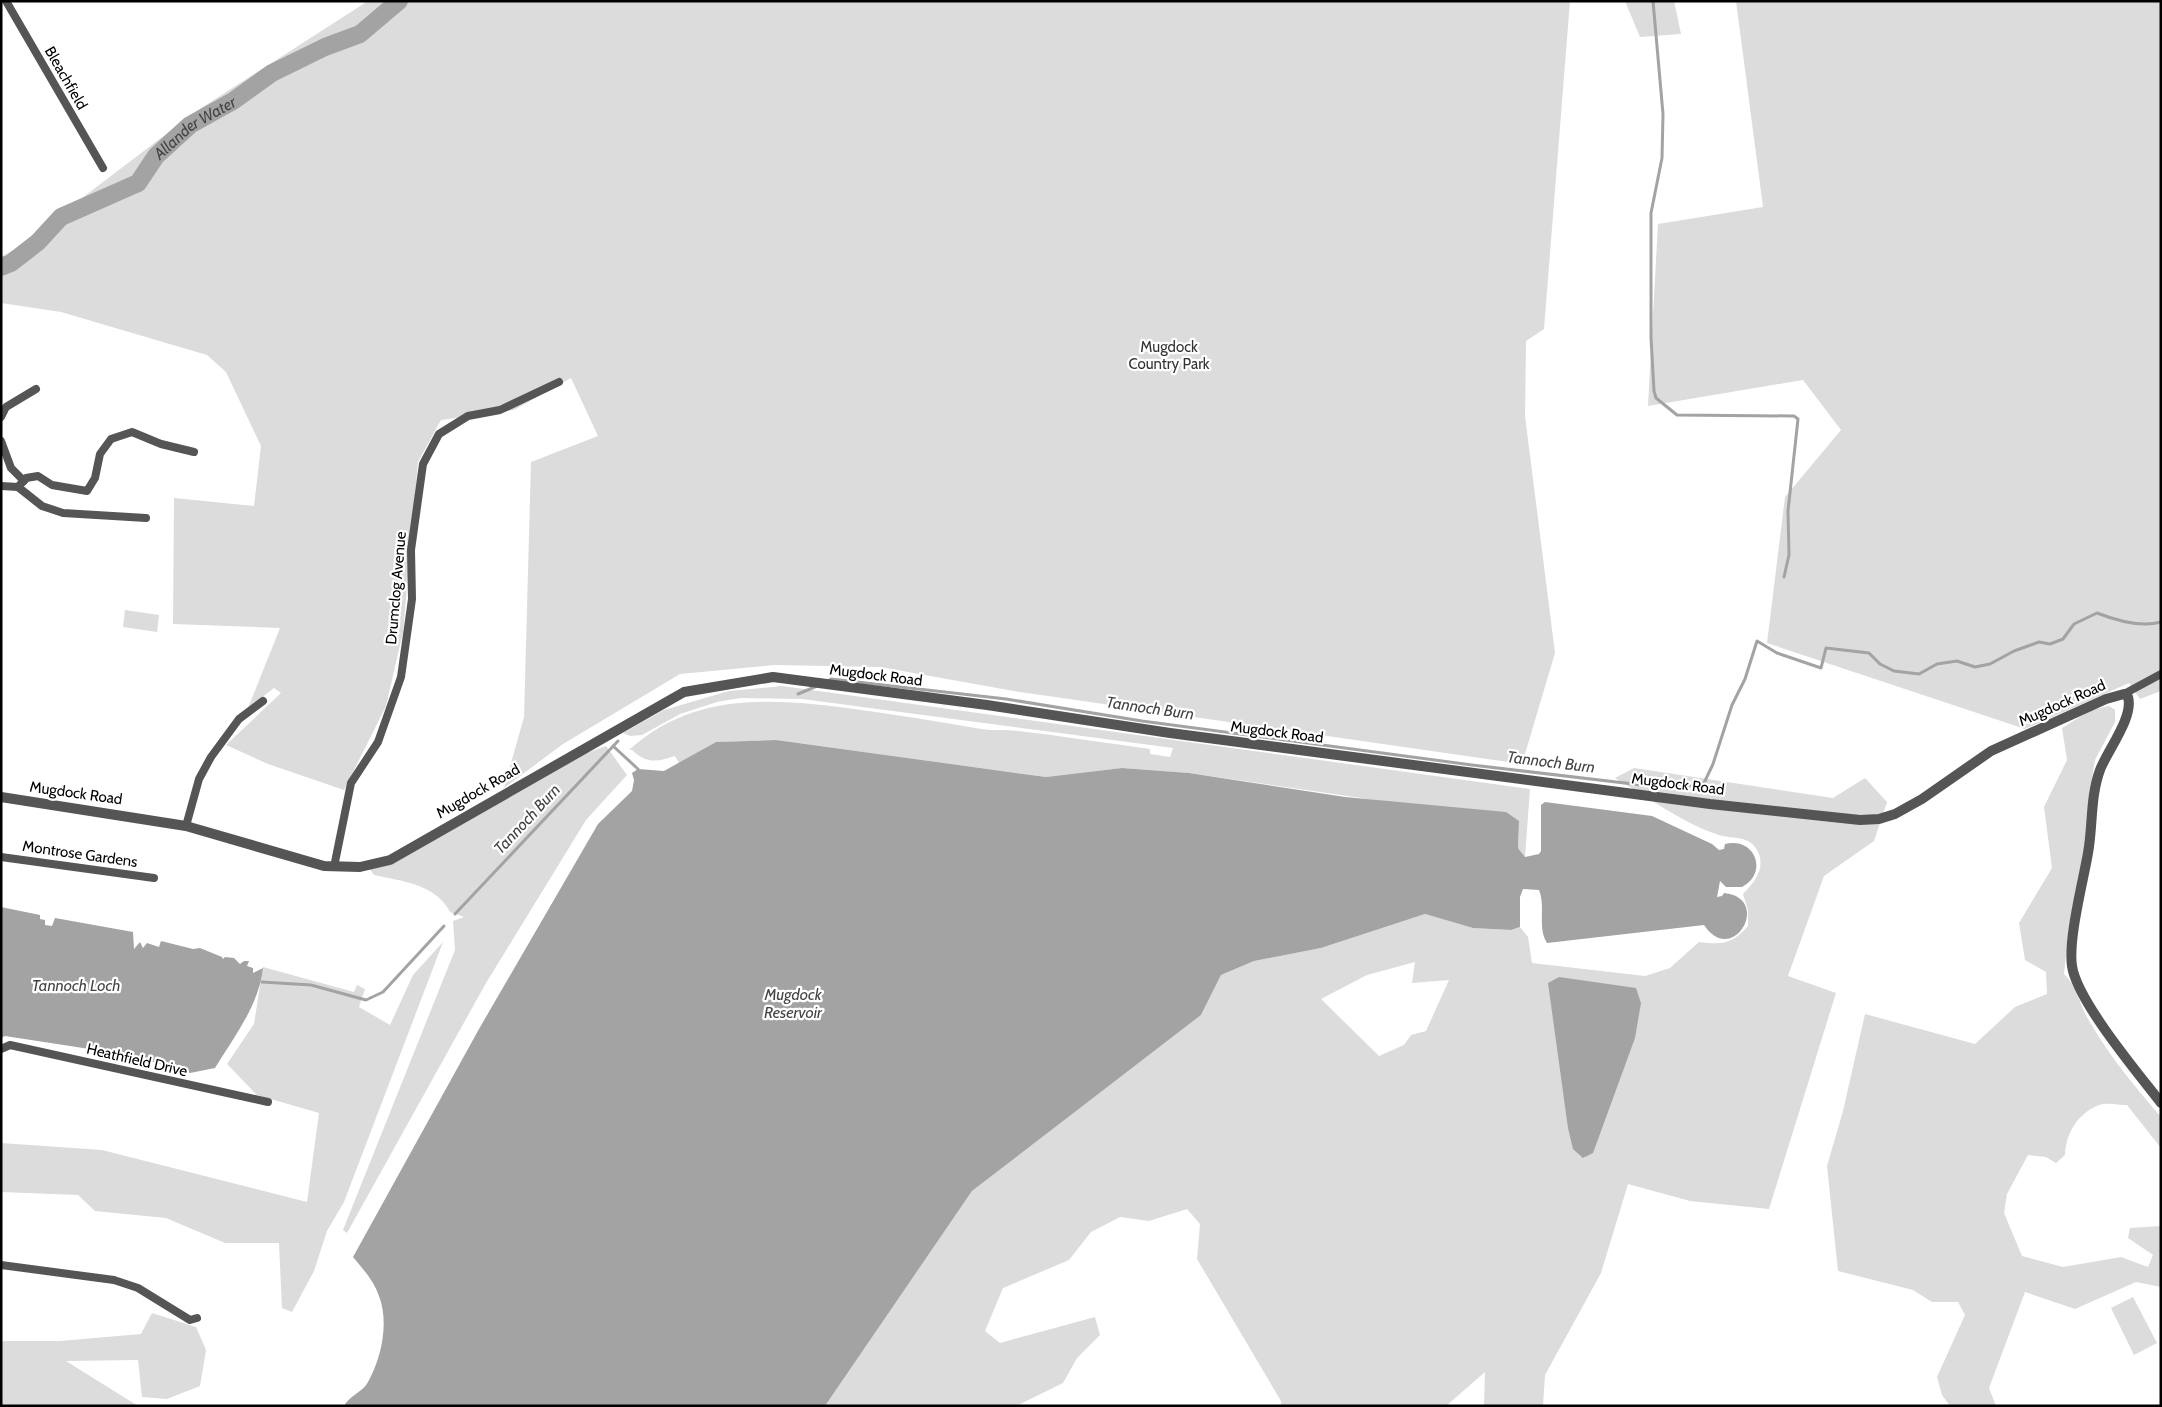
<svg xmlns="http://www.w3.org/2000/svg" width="2162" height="1407" viewBox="0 0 2162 1407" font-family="Cabin,sans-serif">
	<rect width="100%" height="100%" fill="#fff"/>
	<g fill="#dcdcdc" fill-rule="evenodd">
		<polygon points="368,1 1570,1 1544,329 1526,341 1525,416 1555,653 1522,764 1020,692 880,667 774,665 680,674 563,744 504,788 524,717 531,462 598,436 571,378 514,410 441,420 418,462 403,632 386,706 344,790 268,764 226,745 281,693 274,688 248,708 280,628 173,624 174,498 254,506 261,446 226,372 207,355 61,312 1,303 1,257 15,249 195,112"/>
		<polygon points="1625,1 1674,1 1681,34 1640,37"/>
		<polygon points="1736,1 2161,1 2161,691 2140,699 2129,683 2025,729 1767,643 1785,497 1841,430 1803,380 1648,406 1658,224 1763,207"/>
		<polygon points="125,610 159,615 157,632 123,627"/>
		<path d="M782 686 1530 789 1525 857 1518 848 1519 821 1189 773 1122 768 1046 777 776 740 716 742 679 763 675 756C657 762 647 764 632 750H629C692 693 768 698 847 708 892 714 936 721 981 729 994 731 1006 729 1018 731 1062 736 1106 743 1150 749V754L1170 757 1173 748 802 699 740 698 717 702 680 714 642 735 630 736 623 733 664 710 729 691Z"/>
		<path d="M2109 706 2115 710V722L2095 760 2089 795 2087 843 2069 926 2064 974C2078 987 2080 1008 2091 1024 2111 1058 2135 1087 2161 1117V1148L2127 1105C2119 1105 2106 1102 2099 1105 2077 1114 2066 1133 2065 1155L2056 1163 2046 1157 2028 1155 2007 1194 2004 1213 2022 1256 2063 1267 2121 1257 2148 1267 2153 1255 2128 1238 2130 1228 2161 1226V1287L2136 1282 2075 1309 2025 1292 1989 1388 1996 1406H1950L1942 1395 1937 1377 1965 1315 1958 1302H1932L1913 1290 1838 1271 1827 1166 1843 1111 1865 1014 1975 1044 2015 1007 2047 994 2046 972 2025 960 2019 923 2052 868 2044 807 2067 760 2062 728 2091 710Z"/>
		<path d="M606 746 627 775 586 820 486 983 347 1233 343 1230 455 950 453 921 464 917 450 912C436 884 401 881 374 875L369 868 586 753Z"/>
		<path d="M1634 768 1833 798 1865 778 1887 802 1874 841 1824 876 1788 976 1836 993 1769 1209 1690 1201 1628 1184 1601 1273 1545 1375 1543 1406H1484L1485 1372 1446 1406H1281V1401L1197 1259 1200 1224 1187 1209 1149 1221 1120 1217 1091 1232 1069 1260 1003 1288 985 1331 1000 1343 1095 1317 1100 1335 1077 1358 1063 1383 1016 1406H825L972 1191 1201 1015 1221 975 1254 961 1321 948 1425 914 1473 928 1511 930 1520 927 1528 937 1532 963 1645 976 1670 968 1699 942C1723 945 1732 944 1748 926V910L1743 894C1754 883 1767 867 1757 850 1748 834 1731 840 1716 834 1683 823 1646 796 1615 778ZM1415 962 1412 983 1449 980 1426 1031 1411 1035 1404 1045 1379 1056 1321 999 1367 975ZM1553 981 1638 993 1632 1031 1584 1159 1570 1120Z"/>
		<polygon points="443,942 344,1202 327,1231 314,1271 292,1312 282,1308 279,1243 225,1243 166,1218 95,1211 78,1195 1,1192 1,1143 102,1150 307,1202 319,1113 257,1095 227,1064 254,1024 263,967 354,992 357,985 365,989 359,1007 390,1025 413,975"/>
		<polygon points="2133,1297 2157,1343 2134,1355 2111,1308"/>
		<polygon points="152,1313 196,1327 206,1350 200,1386 167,1399 142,1397 138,1360 66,1361 138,1406 1,1406 1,1341 60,1341 141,1334"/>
	</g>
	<g fill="#a3a3a3">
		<path d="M776 740 1046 777 1122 768 1189 773 1345 797 1506 812 1519 821 1518 848 1525 857 1539 854 1541 851V805L1545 802 1652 816 1712 844 1719 850 1724 849 1725 844C1755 836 1769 873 1742 887H1726L1720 881 1717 897 1722 896 1724 893C1773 898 1733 968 1704 925L1547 943C1537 927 1546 907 1539 890L1523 889 1520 897V927L1511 930 1473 928 1425 914 1321 948 1254 961 1221 975 1201 1015 972 1191 825 1406H344C350 1395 363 1392 368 1382 382 1357 389 1322 379 1296 374 1281 363 1269 353 1257L479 1029 598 824 632 791 634 780 632 773 638 769 664 771 716 742Z"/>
		<path d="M1 907 40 915V919L45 920V925L52 926 55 918 133 932 134 949 140 942 143 948 147 943 159 947 161 941 193 949 200 948 222 957 223 959 225 957 234 958 240 964 244 961H249L247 966 253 968V973L263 968C259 1005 234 1037 215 1068L190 1073 157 1063 96 1050 5 1036 1 1038Z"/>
		<polygon points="1559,977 1636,988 1641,1003 1635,1038 1593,1153 1583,1158 1573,1149 1568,1128 1548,983"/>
	</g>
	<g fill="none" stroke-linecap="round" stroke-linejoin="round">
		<g stroke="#a3a3a3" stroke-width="3">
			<polyline points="1653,1 1663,114 1662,158 1651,213 1651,338 1654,391 1656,398 1677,415 1794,416 1798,419 1788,511 1789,555 1784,577"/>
			<path d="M827 681 831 679 1006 699 1142 721 1472 765 1667 788 1704 783 1713 764 1732 705 1745 679 1757 641 1777 653 1821 668 1826 648 1869 653 1880 664 1894 671 1919 674 1937 664 1957 661 1975 667 1990 664 2014 651 2039 642 2050 644 2063 639 2074 624 2097 613C2115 620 2141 628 2161 622"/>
			<polyline points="798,694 817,686"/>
			<polyline points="613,746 638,769"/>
			<polyline points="455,914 618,741"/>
			<polyline points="262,982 311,985 366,1000 383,992 444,926"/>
		</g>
		<path stroke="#a3a3a3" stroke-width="18" id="s1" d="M1 267 11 263 38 242 61 217 138 183 156 156 190 125 233 101 272 73 325 47 360 34 399 1"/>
		<g stroke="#555" stroke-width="8">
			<polyline points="6,1 103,168"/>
			<polyline points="1,417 6,407 36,389"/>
			<polyline points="1,441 11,468 24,481"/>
			<polyline points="1,486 18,487 42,506 63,513 146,518"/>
			<polyline points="18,487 26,478 38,476 52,485 87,491 95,478 100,454 111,439 132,432 161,444 194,452"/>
			<polyline points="2124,694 2161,674"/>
			<polyline points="186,826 199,779 211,757 239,719 263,701"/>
			<polyline points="1,857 154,878"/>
			<polyline points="334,867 351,783 378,742 401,677 412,599 411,550 423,464 439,434 468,416 500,410 559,382"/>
			<polyline points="1,1049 10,1045 268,1102"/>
			<polyline points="1,1265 114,1280 138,1288 190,1320 197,1318"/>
		</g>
		<path stroke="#555" stroke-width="10" d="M1 797 186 826 324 866 360 867 390 860 684 692 773 677 987 705 1170 733 1710 804 1860 820 1879 819 1895 814 1922 799 1991 751 2106 699 2124 694 2128 697C2134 717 2107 751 2100 770 2090 797 2093 826 2088 853 2083 882 2068 939 2072 966 2077 1001 2138 1073 2161 1103"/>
	</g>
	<g text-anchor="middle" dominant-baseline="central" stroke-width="4.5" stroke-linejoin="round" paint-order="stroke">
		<g font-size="15" fill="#000" stroke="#fff">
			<text transform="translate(66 78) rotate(60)">Bleachfield</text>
			<text transform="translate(396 588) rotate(-85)">Drumclog Avenue</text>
			<text transform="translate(876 675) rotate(7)">Mugdock Road</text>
			<text transform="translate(2062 703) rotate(-24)">Mugdock Road</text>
			<text transform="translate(1277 732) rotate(7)">Mugdock Road</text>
			<text transform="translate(1678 784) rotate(7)">Mugdock Road</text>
			<text transform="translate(478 791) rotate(-30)">Mugdock Road</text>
			<text transform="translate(76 793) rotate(8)">Mugdock Road</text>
			<text transform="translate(80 854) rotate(8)">Montrose Gardens</text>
			<text transform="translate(137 1060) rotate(13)">Heathfield Drive</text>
		</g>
		<g font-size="15" fill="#333" stroke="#fff">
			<text x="1169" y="347">Mugdock<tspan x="1169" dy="17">Country Park</tspan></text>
		</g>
		<g font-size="16" font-style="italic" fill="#444" stroke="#fff">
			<text stroke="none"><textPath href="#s1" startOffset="244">Allander Water</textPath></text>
			<text transform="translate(1150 708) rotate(8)">Tannoch Burn</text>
			<text transform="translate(1551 762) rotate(7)">Tannoch Burn</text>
			<text transform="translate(527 819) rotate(-47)">Tannoch Burn</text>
			<text x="76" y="985">Tannoch Loch</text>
			<text x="793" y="994">Mugdock<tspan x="793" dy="18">Reservoir</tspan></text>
		</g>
	</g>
	<rect width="2162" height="1407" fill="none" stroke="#000000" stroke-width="5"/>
</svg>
